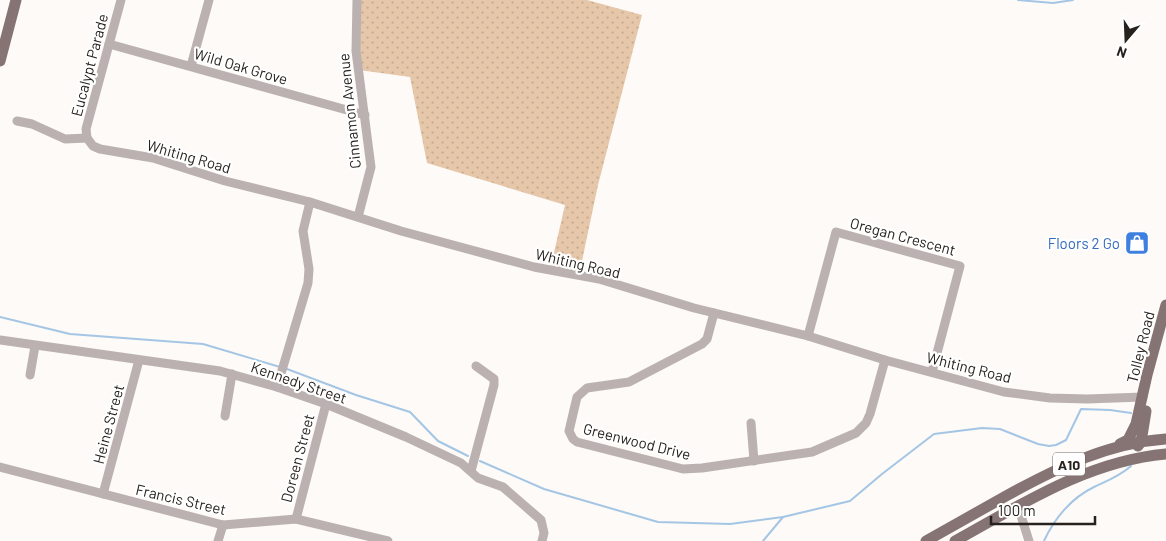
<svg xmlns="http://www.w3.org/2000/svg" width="1166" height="541" viewBox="0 0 1166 541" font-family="Barlow,sans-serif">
	<defs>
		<pattern id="park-dots" width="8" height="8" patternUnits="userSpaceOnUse" patternTransform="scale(1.25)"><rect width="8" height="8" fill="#e6c7a9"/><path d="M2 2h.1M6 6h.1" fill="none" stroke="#c5ab91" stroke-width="1.8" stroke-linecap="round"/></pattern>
	</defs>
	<rect width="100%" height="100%" fill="#fdfaf7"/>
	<polygon fill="url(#park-dots)" points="355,0 587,0 642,15 598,185 579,275 550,270 565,205 427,163 410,77 359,70"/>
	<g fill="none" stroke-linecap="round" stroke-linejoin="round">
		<g stroke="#a4c6e4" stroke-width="2">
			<polyline points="1018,0 1053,3 1073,0"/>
			<polyline points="0,317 70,334 203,344 280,367"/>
			<polyline points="287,369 356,395 410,412 438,441 468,456"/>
			<polyline points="480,461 544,489 658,522 730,524 783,517 850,501 882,474 934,434 982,428 1000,429 1038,444 1049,446 1056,445 1066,440 1081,409 1110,410 1131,413"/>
			<polyline points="763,541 783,517"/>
			<path d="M1044 541C1054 519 1071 498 1094 487 1107 481 1120 476 1131 466"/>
		</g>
		<g stroke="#bbb1b1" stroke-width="9">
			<polyline points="357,0 356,51 371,167 358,217"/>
			<polyline points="109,44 365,115"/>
			<polyline points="191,66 209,0"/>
			<polyline points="17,121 32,124 65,139 87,138 93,146 100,149 153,158 225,181 310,202 401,231 534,267 599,279 694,308 808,336 885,360 1004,392 1050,398 1087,399 1143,397"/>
			<polyline points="87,138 86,129 121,0"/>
			<polyline points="714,313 707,339 702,344 629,382 587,388 577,397 569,431 573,439 577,442 683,469 702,468 812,452 856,433 866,423 870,414 885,360"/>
			<polyline points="808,336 836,232 960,266 932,372"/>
			<polyline points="0,340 220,371 277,387 326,404 406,437 461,463 478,478 503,487 541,520 544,533 542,541"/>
			<polyline points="30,375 35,346"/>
			<polyline points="277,387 308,283 309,269 303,231 310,202"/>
			<polyline points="225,416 232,374"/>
			<polyline points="751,423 754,461"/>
			<polyline points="0,467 223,525 296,519 388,541"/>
			<polyline points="471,471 494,385 494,379 476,366"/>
			<polyline points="103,494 139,360"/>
			<polyline points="1018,506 1029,541"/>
			<polyline points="296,519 326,404"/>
			<polyline points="218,541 223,525"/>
		</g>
		<g stroke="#867475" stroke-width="11">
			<polyline points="0,61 16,0"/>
			<polyline points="1120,444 1128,440 1136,424 1147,375 1166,305"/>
			<polyline points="1138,446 1141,442 1146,411"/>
			<path d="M926 541C953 526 979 511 1006 496 1057 468 1107 443 1166 439"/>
			<path d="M955 541C1022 504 1088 461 1166 454"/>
		</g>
	</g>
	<defs>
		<symbol id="shop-square" viewBox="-11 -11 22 22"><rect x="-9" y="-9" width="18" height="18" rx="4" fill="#3f7fe0" stroke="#fff"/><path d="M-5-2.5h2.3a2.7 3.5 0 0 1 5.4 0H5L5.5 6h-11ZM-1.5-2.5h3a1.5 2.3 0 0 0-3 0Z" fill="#fff"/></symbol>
	</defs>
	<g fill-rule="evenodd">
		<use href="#shop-square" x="1123" y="229" width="28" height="28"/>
	</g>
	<g text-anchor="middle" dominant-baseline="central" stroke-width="4.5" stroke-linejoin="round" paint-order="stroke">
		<rect fill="#fff" stroke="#686461" stroke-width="1" x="1053" y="452.5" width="32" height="23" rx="4"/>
		<g font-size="14" font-weight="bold" fill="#27221d">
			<text x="1069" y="464">A10</text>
		</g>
		<g font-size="15" fill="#27221d" stroke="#fff">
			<text transform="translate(89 65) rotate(-75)">Eucalypt Parade</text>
			<text transform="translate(241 66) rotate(16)">Wild Oak Grove</text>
			<text transform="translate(349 111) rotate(-96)">Cinnamon Avenue</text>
			<text transform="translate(189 156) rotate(16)">Whiting Road</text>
			<text transform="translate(903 236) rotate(15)">Oregan Crescent</text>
			<text transform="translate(578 263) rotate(13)">Whiting Road</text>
			<text transform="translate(1140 347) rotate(-76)">Tolley Road</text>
			<text transform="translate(969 367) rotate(14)">Whiting Road</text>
			<text transform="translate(299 382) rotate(19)">Kennedy Street</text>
			<text transform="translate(108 424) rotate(-75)">Heine Street</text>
			<text transform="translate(637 441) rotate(14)">Greenwood Drive</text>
			<text transform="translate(297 458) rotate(-75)">Doreen Street</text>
			<text transform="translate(181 499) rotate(13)">Francis Street</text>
		</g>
		<g font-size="15" fill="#366cbe" stroke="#fff" text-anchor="end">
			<text x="1120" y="243">Floors 2 Go</text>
		</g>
	</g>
	<g transform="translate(1126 40) rotate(199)" stroke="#ffffff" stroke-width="4" paint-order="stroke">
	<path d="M0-4L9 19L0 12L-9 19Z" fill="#27221d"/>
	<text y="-8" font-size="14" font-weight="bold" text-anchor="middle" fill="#27221d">N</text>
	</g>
	<path d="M991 516v8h104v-8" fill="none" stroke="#27221d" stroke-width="2.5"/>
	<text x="998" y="516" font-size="15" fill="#27221d" stroke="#ffffff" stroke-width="4" paint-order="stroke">100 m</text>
</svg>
